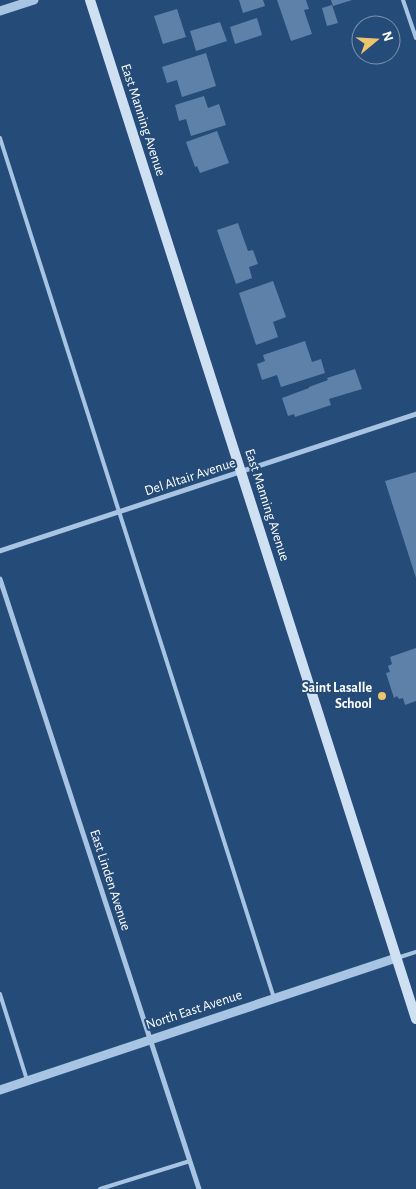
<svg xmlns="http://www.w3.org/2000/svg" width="416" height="1189" viewBox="0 0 416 1189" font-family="'Alegreya Sans',sans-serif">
	<rect width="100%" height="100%" fill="#254b78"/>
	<g fill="#5e81aa">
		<polygon points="239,0 263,0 265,6 243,13"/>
		<polygon points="277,0 306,0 309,9 304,10 312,34 291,41"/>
		<polygon points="331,0 352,0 333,6"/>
		<polygon points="332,5 338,23 327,26 322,8"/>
		<polygon points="177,9 186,37 163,44 154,16"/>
		<polygon points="257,18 262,35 235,44 230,27"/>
		<polygon points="220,22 227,41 196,51 190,31"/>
		<polygon points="206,53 216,86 182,97 177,80 167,83 162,67"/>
		<polygon points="204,96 208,108 219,104 226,125 191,136 186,119 179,121 175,105"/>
		<polygon points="217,131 229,163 200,173 197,166 195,167 186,142"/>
		<polygon points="238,223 248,251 253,250 258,264 249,267 252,278 236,284 217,230"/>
		<polygon points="273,281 286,317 273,322 278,337 256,345 239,293"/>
		<polygon points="305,341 312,362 321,359 325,373 281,387 277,375 262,380 257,364 265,361 263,355"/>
		<polygon points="355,369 362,389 329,399 331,405 295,417 294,414 288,416 282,398 309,388 309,387 328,380 327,378"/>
		<polygon points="416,472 416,578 385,481"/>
		<polygon points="416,648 416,701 405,705 403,698 399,699 397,696 394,698 386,673 390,672 388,666 392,664 390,657"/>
	</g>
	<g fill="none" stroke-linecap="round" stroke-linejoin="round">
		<g stroke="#a7c4e3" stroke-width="4">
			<polyline points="403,0 416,38"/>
			<polyline points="0,138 274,998"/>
			<polyline points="397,958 416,952"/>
			<polyline points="0,994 27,1080"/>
			<polyline points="100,1189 190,1161"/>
		</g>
		<g stroke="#a7c4e3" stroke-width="5">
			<polyline points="0,551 416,414"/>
			<polyline points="0,579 199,1189"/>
		</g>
		<g stroke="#a7c4e3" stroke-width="9">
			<polyline points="0,11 34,0"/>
			<polyline points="0,1090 396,958"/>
		</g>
		<polyline stroke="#d0e0f3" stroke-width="10" points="90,0 416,1019"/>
	</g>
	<circle fill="#ecc56c" stroke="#254b78" stroke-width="2" cx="382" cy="696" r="5"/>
	<g text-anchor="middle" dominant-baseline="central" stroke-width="4" stroke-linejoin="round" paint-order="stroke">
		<g font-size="14" fill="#fff" stroke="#254b78">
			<text transform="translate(143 120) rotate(72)">East Manning Avenue</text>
			<text transform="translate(190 477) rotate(-18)">Del Altair Avenue</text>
			<text transform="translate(267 505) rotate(72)">East Manning Avenue</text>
			<text transform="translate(110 880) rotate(72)">East Linden Avenue</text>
			<text transform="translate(194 1010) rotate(-18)">North East Avenue</text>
		</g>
		<g font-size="14" font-weight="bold" fill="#fff" stroke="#254b78" text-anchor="end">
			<text x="372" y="688">Saint Lasalle<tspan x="372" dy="16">School</tspan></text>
		</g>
	</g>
	<g transform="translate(376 40) rotate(72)"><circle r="24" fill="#254b78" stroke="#7c93ae"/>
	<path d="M0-4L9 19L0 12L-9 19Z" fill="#ecc56c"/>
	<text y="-8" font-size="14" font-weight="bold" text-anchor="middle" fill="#ffffff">N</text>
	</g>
</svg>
